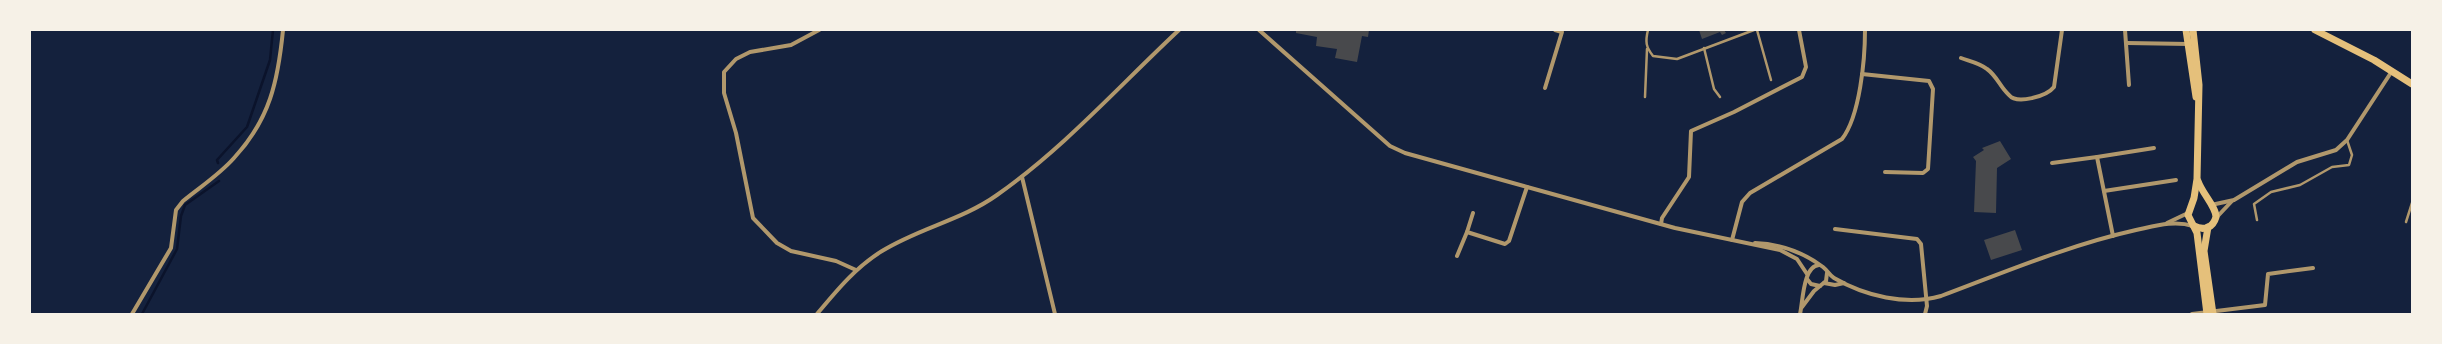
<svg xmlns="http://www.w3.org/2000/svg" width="2442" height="344" viewBox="0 0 2442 344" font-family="'Nunito Sans',sans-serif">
	<rect width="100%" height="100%" fill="#14213d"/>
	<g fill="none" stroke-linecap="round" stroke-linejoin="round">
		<g stroke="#0b132b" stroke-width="2.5">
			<polyline points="218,163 217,160 247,127 270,60 273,30"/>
			<polyline points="142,314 177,249 181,216 185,205 219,181"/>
		</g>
	</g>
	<g fill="#48494c">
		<polygon points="1296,30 1369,30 1368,37 1362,36 1357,62 1335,58 1337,49 1316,46 1317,37 1296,33"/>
		<polygon points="1699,30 1724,30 1726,33 1722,35 1720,32 1702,39"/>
		<polygon points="2000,141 2011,159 1997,168 1996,213 1974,212 1976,161 1973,157 1984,150 1982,148"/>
		<polygon points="2015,230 2022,250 1991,260 1984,240"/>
	</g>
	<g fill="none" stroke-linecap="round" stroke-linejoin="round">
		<g stroke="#b1986c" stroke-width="2.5">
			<path d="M1648 30C1645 42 1646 47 1653 56L1677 59 1754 30"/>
			<polyline points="1757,30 1771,80"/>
			<polyline points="1704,48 1714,89 1720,97"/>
			<polyline points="1645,97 1647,49"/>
			<polyline points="2257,220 2254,204 2271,192 2300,185 2332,167 2349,165 2352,155 2347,140"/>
			<polyline points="2406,222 2412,203"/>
		</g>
		<g stroke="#b1986c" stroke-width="4">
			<polyline points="819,30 791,45 750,52 736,59 724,72 724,93 736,133 753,218 777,243 791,251 836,261 856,270"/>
			<polyline points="1259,30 1390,146 1405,153 1675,228 1780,250 1797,259 1807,274"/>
			<polyline points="2125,30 2129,85"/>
			<polyline points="2127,43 2189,44"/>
			<path d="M1961 58C1969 61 1980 63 1987 69 1997 76 2000 87 2009 95 2017 105 2047 96 2054 87L2062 30"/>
			<polyline points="1862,74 1929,81 1933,89 1928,169 1923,173 1885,172"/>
			<polyline points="1545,88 1562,32 1555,30"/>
			<polyline points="2097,157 2154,148"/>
			<polyline points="2052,163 2097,157 2113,236"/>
			<polyline points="1022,177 1055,314"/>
			<polyline points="2104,191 2176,180"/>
			<polyline points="2211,205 2234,200 2297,162 2336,150 2347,140 2392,71"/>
			<polyline points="1473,213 1467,232 1505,244 1509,241 1527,187"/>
			<polyline points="2216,218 2232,201"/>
			<polyline points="2167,223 2188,213"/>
			<polyline points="1661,224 1662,218 1689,177 1691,131 1734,112 1802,77 1806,67 1799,30"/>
			<polyline points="1835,229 1917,239 1921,244 1927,306 1925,314"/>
			<path d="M1732 240 1742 202 1750 193 1842 139C1860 116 1865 59 1865 30"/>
			<path d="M1755 243C1781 244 1803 252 1823 267 1828 271 1829 275 1834 278 1865 296 1906 306 1941 296 2005 272 2069 245 2136 230 2155 226 2174 220 2193 226"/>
			<polyline points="1457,256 1467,232"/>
			<polyline points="1807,279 1811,284 1820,286"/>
			<polyline points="1824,283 1835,285 1844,283"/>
			<polyline points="1802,307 1814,291 1826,281 1827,273"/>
			<path d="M132 314 171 248 176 210 183 201C200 187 219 175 234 158 270 119 278 81 283 30"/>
			<path d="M817 314C837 290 856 267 882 251 919 228 962 220 997 195 1064 148 1119 86 1179 30"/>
			<path d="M1800 314C1803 301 1803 266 1819 265"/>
			<polyline points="2192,314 2265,305 2268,274 2313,268"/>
		</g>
		<g stroke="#e5c07b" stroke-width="7">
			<polyline points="2186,30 2196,97"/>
			<polyline points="2193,30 2199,85 2197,179 2194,198 2188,215 2197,233 2207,314"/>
			<polyline points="2315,30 2374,60 2412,84"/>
			<path d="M2194 226C2204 231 2213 228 2216 217 2216 207 2202 193 2198 181"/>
			<polyline points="2208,227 2204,251 2213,314"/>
		</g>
	</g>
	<rect width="2442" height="344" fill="none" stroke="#f6f1e7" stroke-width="62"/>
</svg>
